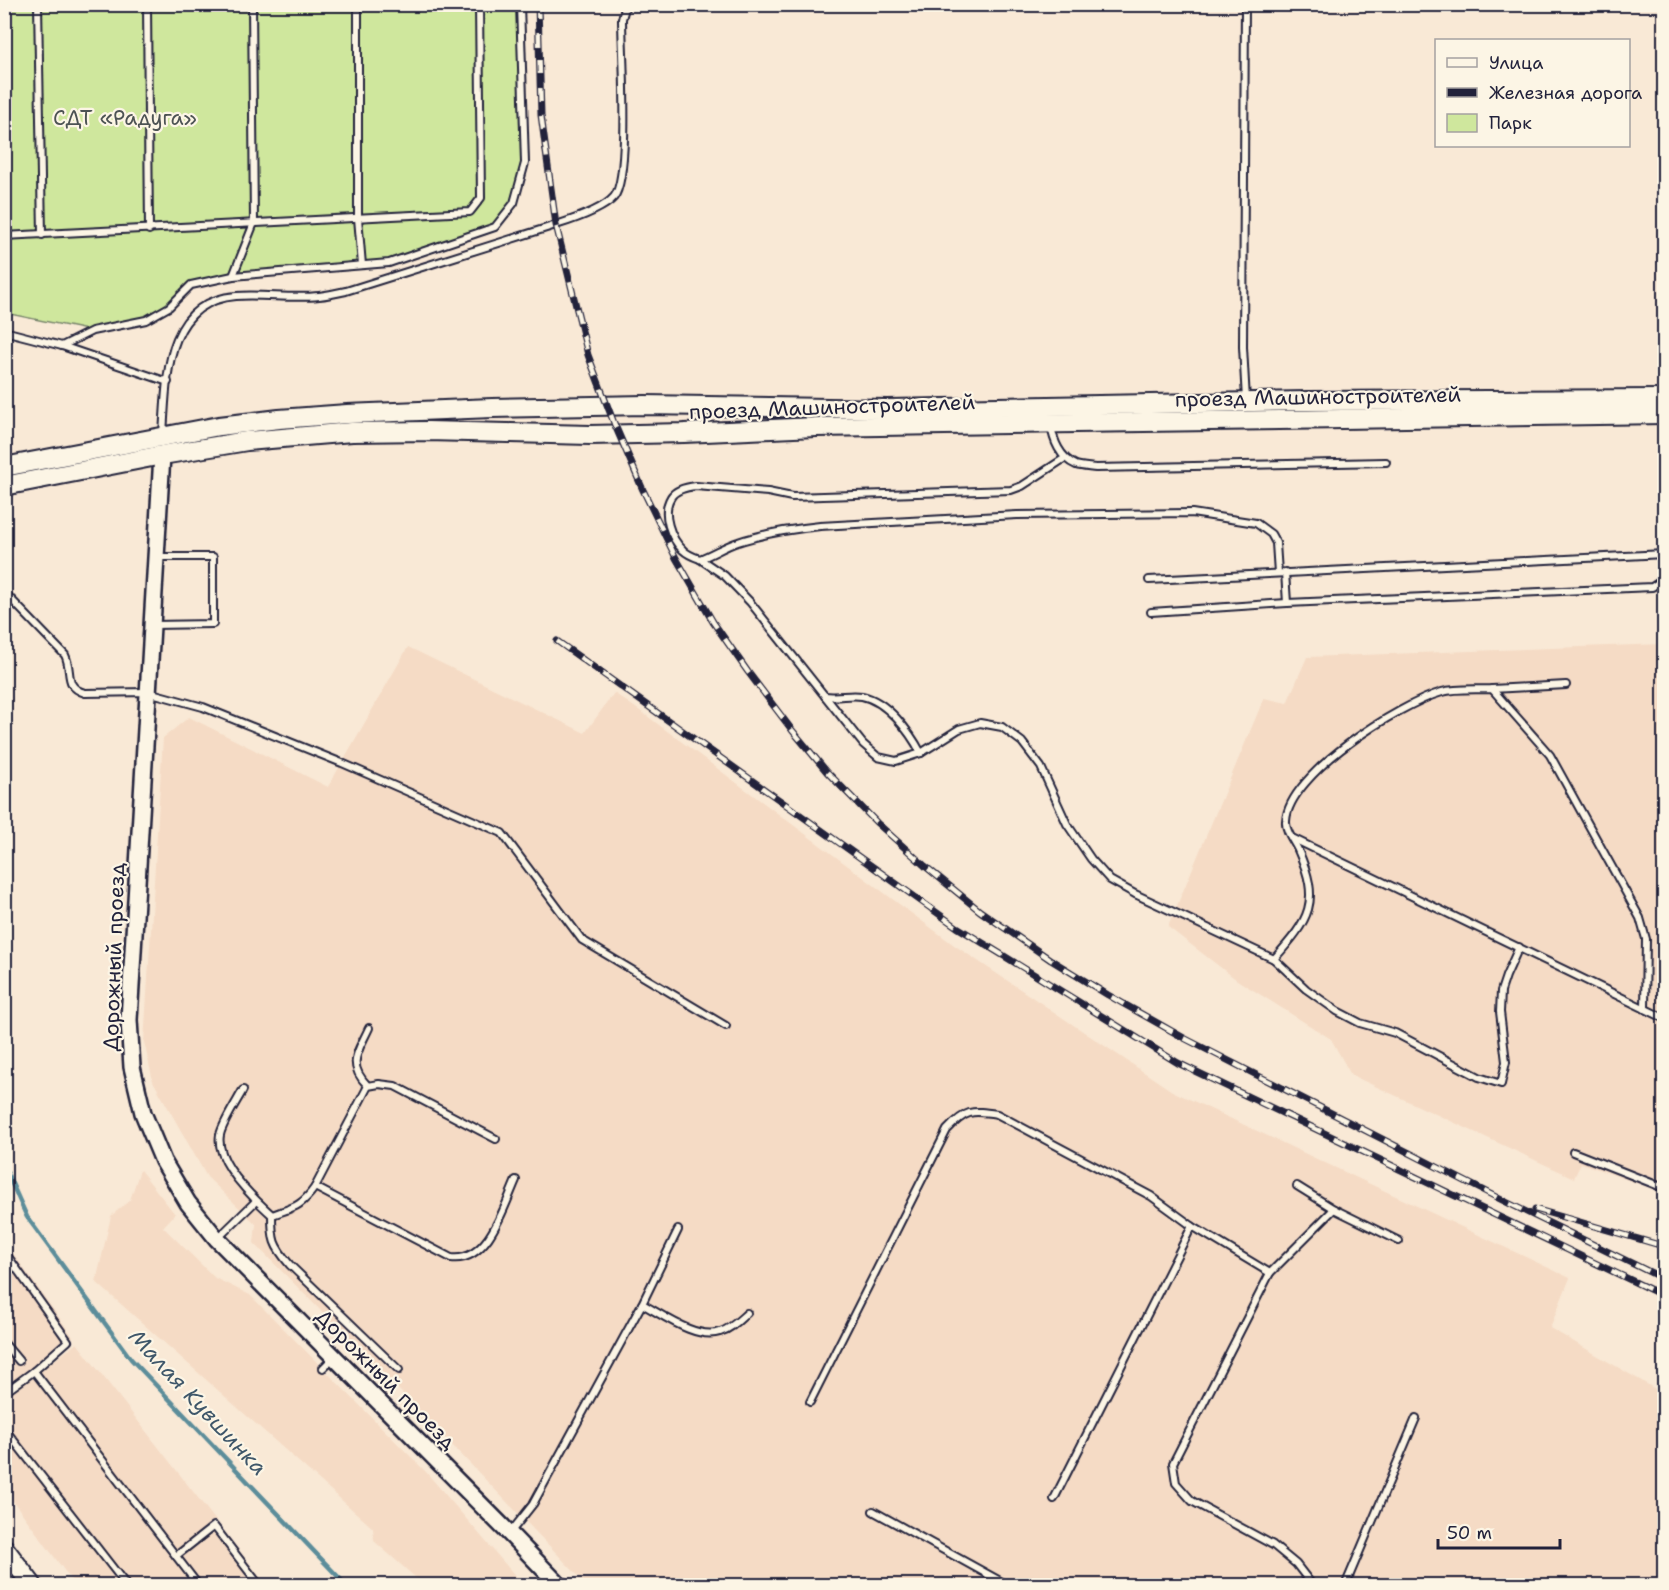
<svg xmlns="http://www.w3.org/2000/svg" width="1669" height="1590" viewBox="0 0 1669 1590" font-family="'Shantell Sans',sans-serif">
	<rect width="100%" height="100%" fill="#f9e9d6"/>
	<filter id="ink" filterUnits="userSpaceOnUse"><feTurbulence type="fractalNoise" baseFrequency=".0167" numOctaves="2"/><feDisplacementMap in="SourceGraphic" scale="12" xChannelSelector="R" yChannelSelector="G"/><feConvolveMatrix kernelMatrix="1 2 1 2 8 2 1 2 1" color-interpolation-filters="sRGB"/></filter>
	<g filter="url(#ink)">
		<g fill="#f5dbc5">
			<polygon points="1664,644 1664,1193 1581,1163 1574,1178 1351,1075 1331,1039 1237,980 1168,927 1264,698 1287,703 1307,657"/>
			<polygon points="408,647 585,733 614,693 643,713 954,945 1172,1091 1570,1278 1550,1328 1664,1394 1664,1585 587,1585 398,1389 254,1243 256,1224 207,1177 153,1081 144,1042 163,738 189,717 328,787"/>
			<polygon points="140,1170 175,1214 163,1227 215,1278 250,1295 426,1472 518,1579 508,1585 424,1585 374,1541 373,1528 96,1282 111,1216 130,1200"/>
			<polygon points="4,1241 73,1337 5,1388 4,1388"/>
			<polygon points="77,1343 266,1585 75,1585 5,1490 5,1398"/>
		</g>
		<polygon fill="#cfe79d" stroke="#78846c" stroke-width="1.5" points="4,5 520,5 525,163 514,203 495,227 389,263 233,276 191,285 169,307 146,320 92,331 5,313"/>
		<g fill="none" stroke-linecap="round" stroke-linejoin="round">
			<polyline stroke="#5c8d9a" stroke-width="4.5" points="4,1166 27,1217 131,1359 347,1586"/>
			<defs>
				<g id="service">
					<polyline points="38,4 42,235"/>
					<polyline points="147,4 149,230"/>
					<polyline points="358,4 358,218 362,265"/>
					<polyline points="1245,4 1243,347 1246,400"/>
					<polyline points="4,236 470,212 481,198 479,4"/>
					<polyline points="233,276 254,223 252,4"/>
					<polyline points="4,331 62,346 168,382"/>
					<polyline points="62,346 92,331 146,320 169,307 191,285 233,276 389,263 495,227 514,203 525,163 520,4"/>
					<path d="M1051 425C1053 440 1060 458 1076 465 1082 467 1090 467 1096 468L1386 462"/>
					<path d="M163 434C167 379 164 302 236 296 264 294 292 299 319 296 328 295 337 293 346 291L556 225C572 220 603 210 614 197 631 176 622 50 622 19L626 4"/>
					<path d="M1065 458 1022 486 1011 490 792 497 768 492 696 486C687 487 676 489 671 497 661 513 671 539 683 550 688 555 694 557 700 559 713 554 725 546 738 542 765 533 792 529 820 526L1017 515 1192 513 1256 523 1271 534 1276 543 1278 573"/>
					<polyline points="700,559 725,576 750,602 863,744 878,757 896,761 921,753 959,729 980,723 1002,727 1022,742 1041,767 1067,824 1091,859 1110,880 1135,894 1274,959 1306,989 1337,1011 1360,1023 1395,1033 1479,1077 1501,1084 1506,1062 1500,1012 1501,991 1506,976 1519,947"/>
					<polyline points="1285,572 1287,603"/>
					<polyline points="1149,580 1664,554"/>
					<path d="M8 596 65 655C73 671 63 687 85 693L148 692 203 707 342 763 502 833 582 940 726 1026"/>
					<polyline points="1151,612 1287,603 1652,587 1664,579"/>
					<polyline points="153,625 213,624 213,557 156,557"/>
					<polyline points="1492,689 1566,685"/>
					<path d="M825 696C837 698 850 694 862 696 887 701 910 732 921 753"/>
					<polyline points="1292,838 1664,1018"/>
					<path d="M1274 959C1310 919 1321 902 1298 850 1294 841 1285 831 1286 821 1288 774 1400 704 1442 692 1457 688 1476 690 1492 689L1550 755 1640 918 1646 939 1645 1009"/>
					<path d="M368 1086C346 1064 358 1052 369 1028"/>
					<path d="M243 1090C237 1101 222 1124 220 1135 215 1162 253 1198 272 1215 272 1240 273 1245 290 1265L399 1370"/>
					<polyline points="1573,1152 1664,1188"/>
					<polyline points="1297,1186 1334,1209 1399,1241"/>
					<path d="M315 1187 451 1258C488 1263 504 1207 516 1180"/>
					<path d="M272 1215C294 1207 301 1207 315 1187L368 1086 379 1084 395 1086 496 1139"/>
					<polyline points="217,1239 256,1201"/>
					<polyline points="4,1251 68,1341 34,1371 4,1393"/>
					<polyline points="1270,1273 1334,1209"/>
					<path d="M642 1304C663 1315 696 1340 720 1332 731 1329 739 1320 747 1313"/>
					<polyline points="4,1343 19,1361"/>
					<polyline points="323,1368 334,1357"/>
					<polyline points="34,1371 199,1586"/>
					<path d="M810 1402 947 1130C966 1110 971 1110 997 1114L1151 1196 1192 1226 1270 1273 1173 1463 1176 1483 1192 1501 1273 1545 1296 1564 1313 1586"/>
					<polyline points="4,1428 127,1586"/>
					<polyline points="1054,1499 1192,1226"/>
					<polyline points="873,1511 1009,1586"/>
					<polyline points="510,1533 533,1504 642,1304 678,1230"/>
					<polyline points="176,1556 214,1526 260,1586"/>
					<polyline points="1345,1586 1416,1418"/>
				</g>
				<polyline id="tertiary" points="162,455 129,1020 132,1067 143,1113 163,1161 188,1203 217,1239 510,1534 560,1586"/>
				<g id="secondary">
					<polyline points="4,467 219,426 279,419 347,414 492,408 645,405 887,409 1308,401 1664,399"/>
					<polyline points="4,486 162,455 247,441 352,432 428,431 590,435 684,433 816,427 1664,414"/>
					<polyline points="4,1548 33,1586"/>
				</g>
			</defs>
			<use href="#service" stroke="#22223b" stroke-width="10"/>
			<use href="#tertiary" stroke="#22223b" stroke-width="20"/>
			<use href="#secondary" stroke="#22223b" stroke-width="22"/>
			<use href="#service" stroke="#fcf5e5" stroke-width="6"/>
			<use href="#tertiary" stroke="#fcf5e5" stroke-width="15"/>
			<use href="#secondary" stroke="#fcf5e5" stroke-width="18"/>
			<defs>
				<g id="rail">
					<polyline points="538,4 541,115 556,225 588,355 614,423 643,490 676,558 713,622 748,672 792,730 827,772 877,823 925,866 980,911 1051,960 1108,995 1184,1038 1500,1199 1664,1279"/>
					<polyline points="557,641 957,927 1178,1063 1664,1296"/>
					<polyline points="1535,1209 1656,1244 1664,1245"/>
				</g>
			</defs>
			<use href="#rail" stroke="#22223b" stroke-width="7"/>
			<use href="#rail" stroke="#fcf5e5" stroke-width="4.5" stroke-dasharray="14" stroke-linecap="butt"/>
		</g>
	</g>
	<g text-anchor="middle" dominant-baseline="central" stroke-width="4.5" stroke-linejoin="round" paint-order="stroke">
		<g font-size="21" fill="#4d5354" stroke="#fcf5e5">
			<text x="125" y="118">СДТ «Радуга»</text>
		</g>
		<g font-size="21" fill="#22223b" stroke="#fcf5e5">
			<text transform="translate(1318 397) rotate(-1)">проезд Машиностроителей</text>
			<text transform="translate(832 407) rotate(-2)">проезд Машиностроителей</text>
			<text transform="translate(114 957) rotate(-88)">Дорожный проезд</text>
			<text transform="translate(386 1379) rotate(45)">Дорожный проезд</text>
		</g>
		<g font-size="22" font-style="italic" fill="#3f576a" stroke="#fcf5e5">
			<text transform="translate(198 1402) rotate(47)">Малая Кувшинка</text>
		</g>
	</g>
	<rect width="1669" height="1590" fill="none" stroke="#fcf5e5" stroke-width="24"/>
	<rect x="12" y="12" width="1645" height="1566" fill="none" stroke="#22223b" stroke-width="2" filter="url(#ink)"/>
	<rect x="1435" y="39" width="195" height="108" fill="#fcf5e5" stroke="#a5a1a1" stroke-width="1.5"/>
	<rect x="1447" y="58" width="30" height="9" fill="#fcf5e5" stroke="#a5a1a1" stroke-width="1.5"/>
	<text x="1489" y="69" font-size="18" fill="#22223b">Улица</text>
	<rect x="1447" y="88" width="30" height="9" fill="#22223b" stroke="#a5a1a1" stroke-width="1.5"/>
	<text x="1489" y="99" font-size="18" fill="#22223b">Железная дорога</text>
	<rect x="1447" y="114" width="30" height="18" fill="#cfe79d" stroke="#a5a1a1" stroke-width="1.5"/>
	<text x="1489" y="129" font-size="18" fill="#22223b">Парк</text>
	<path d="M1438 1539v9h122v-9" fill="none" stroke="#22223b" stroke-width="3"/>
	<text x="1447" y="1539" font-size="18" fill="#22223b" stroke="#fcf5e5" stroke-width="4.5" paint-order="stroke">50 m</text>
</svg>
